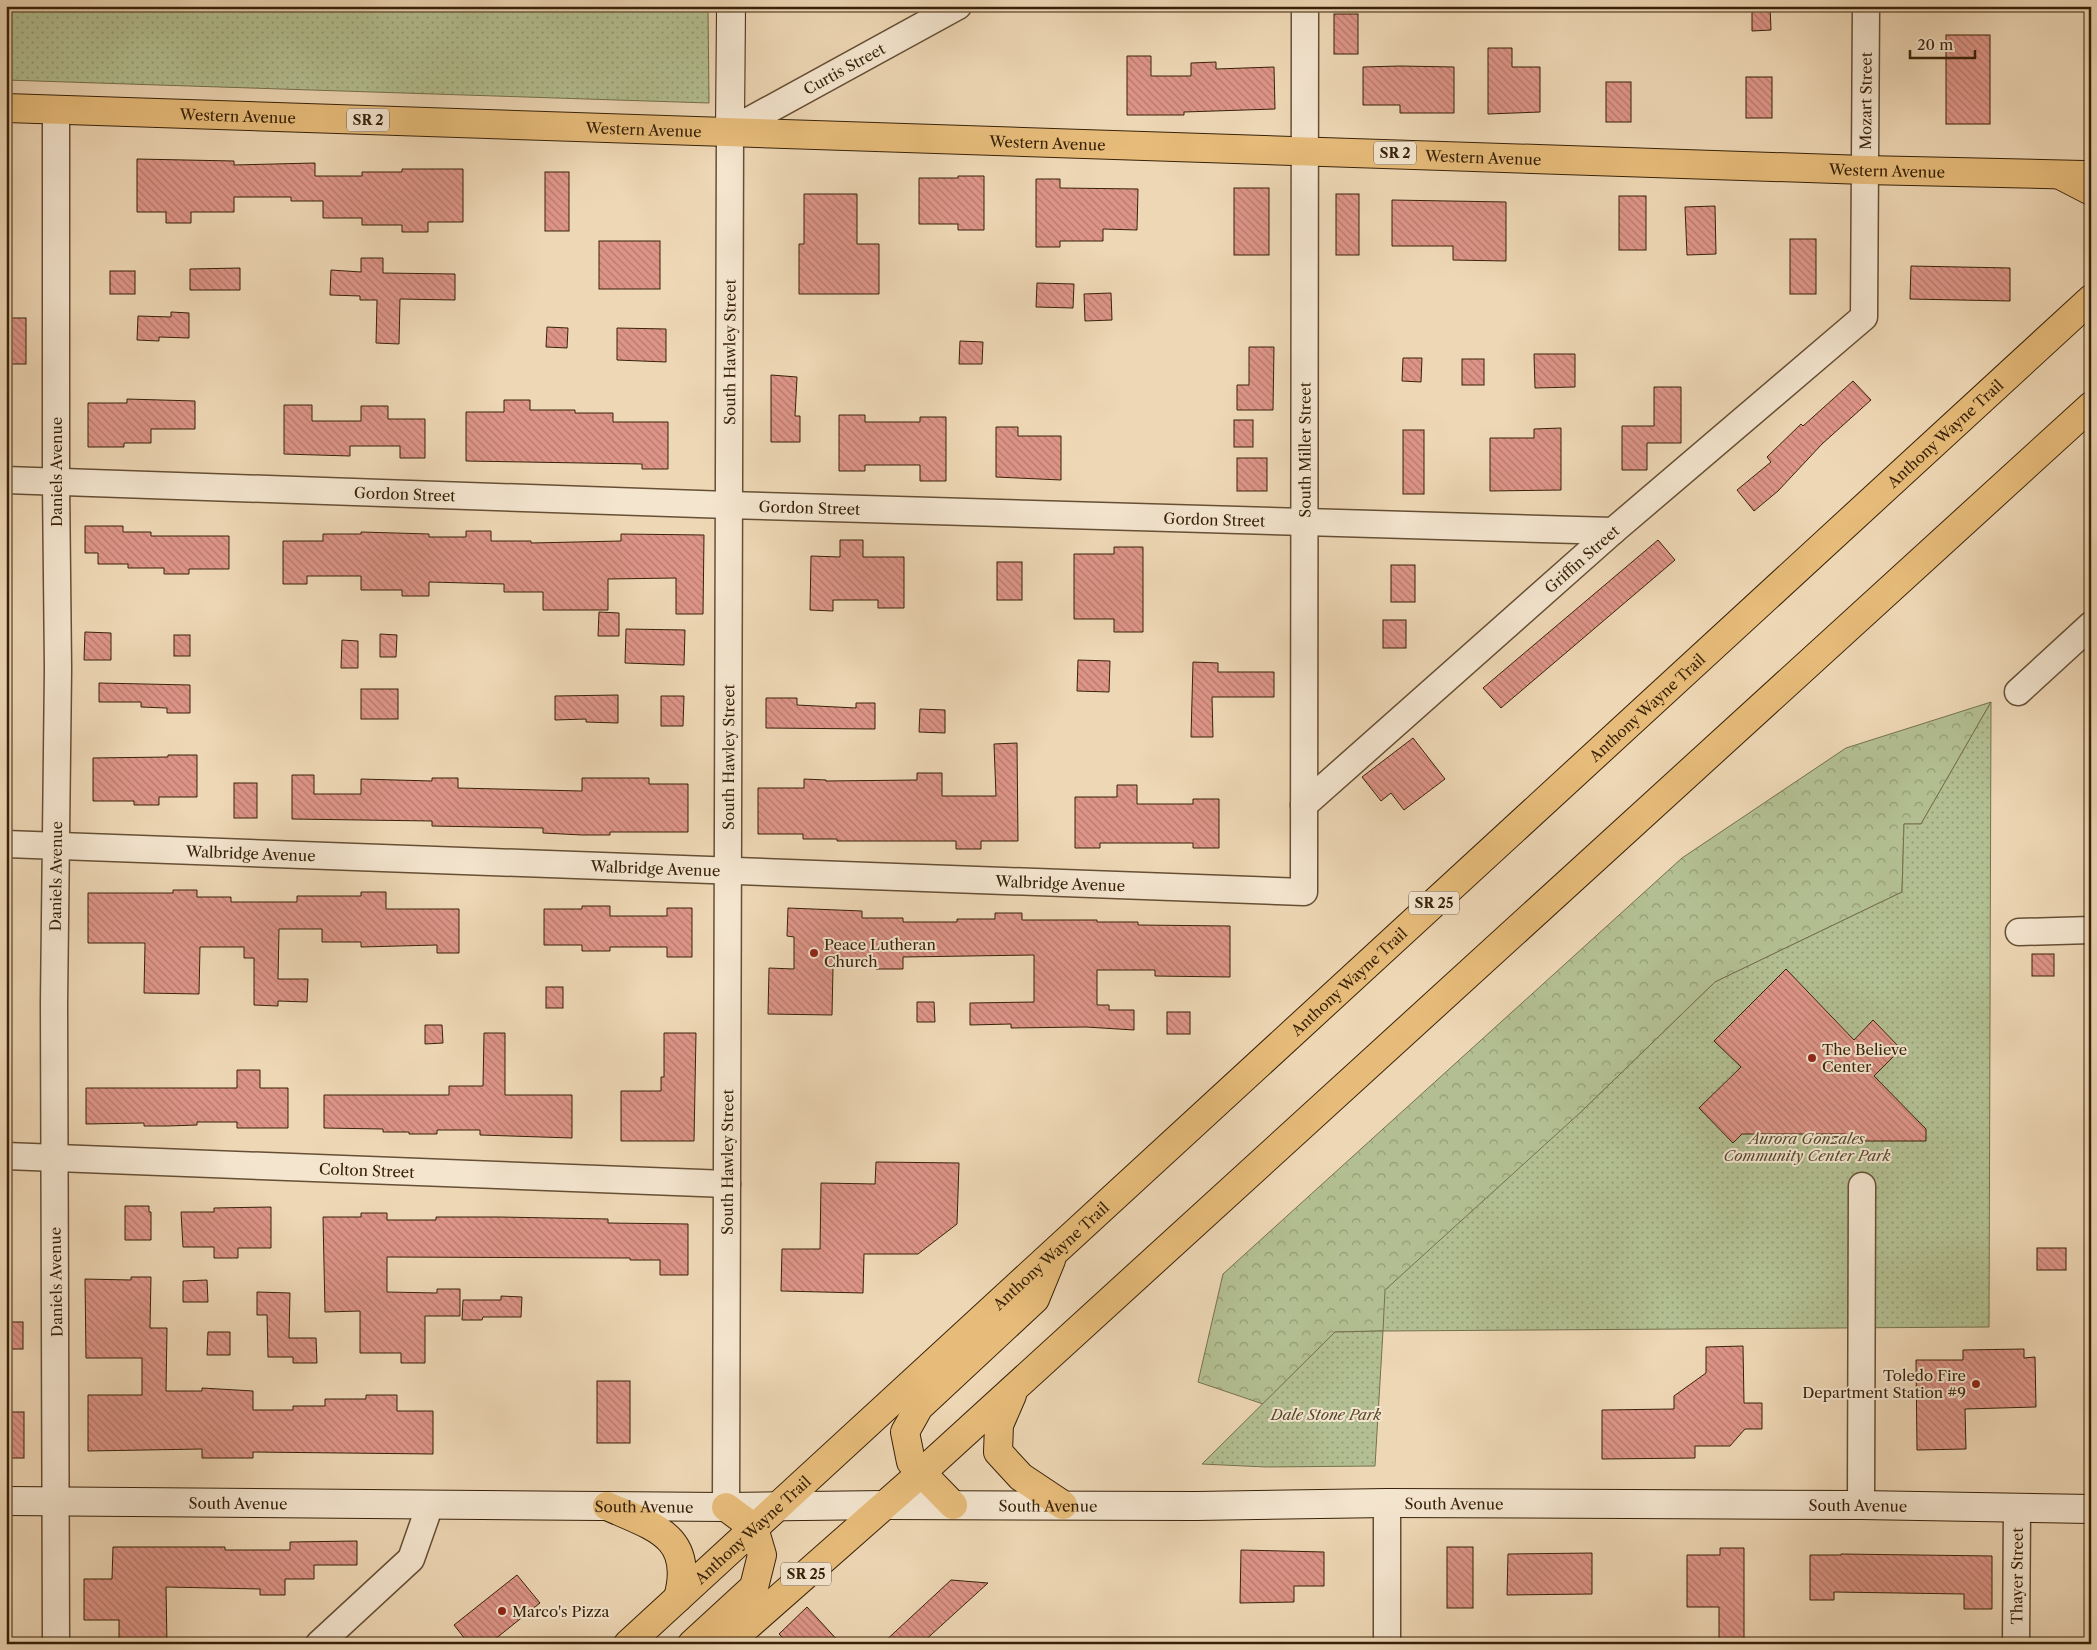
<svg xmlns="http://www.w3.org/2000/svg" width="2097" height="1650" viewBox="0 0 2097 1650" font-family="'Libre Caslon Text',serif">
	<defs>
		<pattern id="forest-crowns" width="20" height="18" patternUnits="userSpaceOnUse" patternTransform="scale(1.25)"><rect width="20" height="18" fill="#b3bf92"/><path d="M2 6a3 3 0 1 1 6 0M12 15a3 3 0 1 1 6 0" fill="none" stroke="#939b75"/></pattern>
		<pattern id="park-dots" width="8" height="8" patternUnits="userSpaceOnUse" patternTransform="scale(1.25)"><rect width="8" height="8" fill="#b3bf92"/><path d="M2 2h.1M6 6h.1" fill="none" stroke="#939b75" stroke-width="1.8" stroke-linecap="round"/></pattern>
		<pattern id="building-back-hatch" width="6" height="6" patternUnits="userSpaceOnUse" patternTransform="scale(1.25)"><rect width="6" height="6" fill="#de9588"/><path d="M-1 5l2 2M0 0l6 6M5-1l2 2" fill="none" stroke="#b5796d"/></pattern>
	</defs>
	<rect width="100%" height="100%" fill="#eed7b5"/>
	<filter id="stains"><feTurbulence type="fractalNoise" baseFrequency=".004" numOctaves="4"/><feColorMatrix values="0 0 0 0 .2 0 0 0 0 .09 0 0 0 0 .02 0 0 0 .5 -.17"/></filter>
	<radialGradient id="worn" r=".72"><stop offset=".6" stop-color="#630" stop-opacity="0"/><stop offset="1" stop-color="#630" stop-opacity=".3"/></radialGradient>
	<polygon fill="url(#forest-crowns)" stroke="#76704e" points="1991,702 1921,824 1904,824 1902,892 1715,982 1582,1111 1383,1331 1335,1332 1263,1404 1198,1382 1223,1274 1682,858 1846,748"/>
	<g fill="url(#park-dots)" stroke="#76704e">
		<polygon points="6,6 708,6 709,103 6,80"/>
		<polygon points="1991,702 1989,1327 1383,1331 1375,1466 1266,1467 1202,1464 1335,1332 1383,1331 1385,1290 1582,1111 1715,982 1902,892 1904,824 1921,824"/>
	</g>
	<g fill="url(#building-back-hatch)" stroke="#382209">
		<polygon points="1752,6 1770,6 1771,30 1752,31"/>
		<rect x="1334" y="14" width="24" height="40"/>
		<rect x="1946" y="35" width="44" height="89"/>
		<polygon points="1488,48 1512,48 1512,67 1540,67 1540,112 1488,114"/>
		<polygon points="1127,56 1151,56 1151,76 1191,76 1191,63 1216,62 1216,69 1274,67 1275,109 1184,112 1184,115 1127,115"/>
		<polygon points="1400,66 1454,67 1454,113 1400,113 1400,105 1363,105 1363,67"/>
		<rect x="1746" y="77" width="26" height="41"/>
		<rect x="1606" y="82" width="25" height="40"/>
		<polygon points="137,159 234,161 234,165 315,163 315,176 362,176 362,172 402,172 402,169 463,169 463,222 428,222 428,232 402,232 402,225 362,225 362,218 323,218 323,201 291,201 291,197 234,197 234,212 191,212 191,223 166,223 166,212 137,212"/>
		<rect x="545" y="172" width="24" height="59"/>
		<polygon points="958,176 984,176 984,230 958,230 958,224 919,224 919,178 958,178"/>
		<polygon points="1036,179 1060,179 1060,188 1138,189 1137,230 1103,229 1103,241 1060,241 1060,247 1036,247"/>
		<rect x="1234" y="188" width="35" height="67"/>
		<polygon points="804,194 857,194 857,244 879,244 879,294 799,294 799,244 804,244"/>
		<rect x="1336" y="194" width="23" height="61"/>
		<rect x="1619" y="196" width="27" height="54"/>
		<polygon points="1392,200 1506,202 1506,261 1453,260 1453,246 1392,246"/>
		<polygon points="1715,206 1716,254 1687,255 1685,207"/>
		<rect x="1790" y="239" width="26" height="55"/>
		<rect x="599" y="241" width="61" height="48"/>
		<polygon points="361,258 383,258 383,273 455,274 455,300 400,299 399,344 376,343 377,300 360,300 360,296 330,295 331,270 361,272"/>
		<polygon points="1911,266 2010,268 2010,301 1910,299"/>
		<polygon points="240,268 240,290 190,290 190,269"/>
		<rect x="110" y="271" width="25" height="23"/>
		<polygon points="1037,283 1074,284 1073,308 1036,307"/>
		<polygon points="1111,293 1112,320 1085,321 1084,294"/>
		<polygon points="171,312 189,313 189,338 159,337 159,341 137,340 138,316 171,317"/>
		<rect x="6" y="318" width="20" height="46"/>
		<polygon points="547,327 568,328 567,348 546,347"/>
		<polygon points="617,328 666,329 666,362 617,360"/>
		<polygon points="960,341 983,342 982,364 959,364"/>
		<polygon points="1249,347 1274,347 1273,410 1237,410 1237,385 1249,385"/>
		<polygon points="1534,354 1575,354 1575,387 1535,388"/>
		<polygon points="1403,358 1422,358 1421,382 1402,381"/>
		<rect x="1462" y="359" width="22" height="26"/>
		<polygon points="771,375 797,377 795,416 800,416 800,442 771,442"/>
		<polygon points="1853,381 1871,400 1822,444 1778,491 1754,511 1737,490 1771,462 1767,457 1801,424 1803,426"/>
		<polygon points="1654,387 1681,387 1681,443 1647,443 1647,470 1622,470 1622,426 1654,426"/>
		<polygon points="127,399 195,401 195,429 151,429 151,443 124,443 124,447 88,447 88,403 127,403"/>
		<polygon points="504,400 530,400 530,410 575,410 575,413 613,413 613,422 668,422 668,469 642,469 642,464 466,461 466,412 504,412"/>
		<polygon points="284,405 312,405 312,421 361,421 361,406 388,406 388,419 425,419 425,458 400,458 400,446 350,446 350,456 284,454"/>
		<polygon points="839,415 865,415 865,422 920,422 920,417 946,417 946,481 920,481 920,465 865,465 865,471 839,471"/>
		<rect x="1234" y="420" width="19" height="27"/>
		<polygon points="996,427 1018,427 1018,436 1061,436 1061,480 996,477"/>
		<polygon points="1561,428 1561,490 1490,491 1490,438 1534,438 1534,429"/>
		<rect x="1403" y="430" width="21" height="64"/>
		<rect x="1237" y="458" width="30" height="33"/>
		<polygon points="85,526 123,526 123,532 151,532 151,536 229,536 229,569 189,569 189,574 164,574 164,568 128,568 128,564 98,564 98,553 85,553"/>
		<polygon points="466,531 491,531 491,541 531,541 531,543 621,541 621,534 704,535 703,614 676,614 676,578 608,579 608,610 543,610 543,592 504,592 504,584 429,582 429,596 402,596 402,590 361,590 361,576 307,576 307,584 283,584 283,541 323,541 323,534 361,534 361,532 429,534 429,537 466,537"/>
		<polygon points="840,540 863,540 863,557 904,557 904,608 878,608 878,600 833,600 833,611 810,610 811,556 840,557"/>
		<polygon points="1658,540 1675,560 1501,708 1483,688"/>
		<polygon points="1114,547 1143,547 1143,632 1114,632 1114,619 1074,619 1074,554 1114,554"/>
		<rect x="997" y="562" width="25" height="38"/>
		<rect x="1391" y="565" width="24" height="37"/>
		<polygon points="599,612 619,613 619,636 598,636"/>
		<rect x="1383" y="620" width="23" height="28"/>
		<polygon points="626,629 685,630 684,665 625,663"/>
		<polygon points="85,632 111,633 111,660 84,660"/>
		<polygon points="380,634 397,635 396,657 380,657"/>
		<rect x="174" y="635" width="16" height="21"/>
		<polygon points="342,640 358,641 358,668 341,668"/>
		<polygon points="1078,660 1110,661 1109,692 1077,691"/>
		<polygon points="1193,662 1218,663 1218,672 1274,672 1274,697 1212,697 1213,737 1191,737"/>
		<polygon points="99,683 190,685 190,713 167,713 167,708 141,707 141,702 99,702"/>
		<rect x="361" y="689" width="37" height="30"/>
		<polygon points="618,695 618,723 586,722 586,719 555,720 555,696"/>
		<polygon points="661,696 684,696 683,726 661,726"/>
		<polygon points="766,698 797,698 797,705 856,708 856,703 875,703 875,729 766,728"/>
		<polygon points="920,709 945,710 945,733 919,732"/>
		<polygon points="1413,738 1445,779 1404,810 1391,793 1381,801 1362,777"/>
		<polygon points="1017,743 1018,841 981,841 981,849 956,849 956,841 837,841 837,839 803,839 803,834 758,834 758,788 804,788 804,779 826,780 826,781 917,780 917,773 942,773 942,796 996,796 994,744"/>
		<polygon points="168,755 197,755 197,797 159,797 159,805 134,805 134,801 93,801 93,758 168,757"/>
		<polygon points="292,775 314,775 314,794 361,794 361,779 432,781 432,778 458,778 458,788 582,791 582,778 649,778 649,784 688,784 688,832 610,832 610,835 582,835 543,833 543,828 432,826 432,821 292,819"/>
		<rect x="234" y="783" width="23" height="35"/>
		<polygon points="1117,785 1137,785 1137,804 1193,804 1193,799 1219,799 1219,848 1193,848 1193,843 1100,843 1100,848 1075,848 1075,797 1117,797"/>
		<polygon points="173,890 197,890 197,897 231,897 231,902 297,902 297,896 361,896 361,892 386,892 386,909 459,909 459,953 437,953 437,945 361,947 361,942 322,942 322,929 279,929 278,979 308,979 307,1002 278,1001 278,1006 254,1005 254,958 244,958 244,947 200,947 199,994 144,993 145,943 88,943 88,893 173,893"/>
		<polygon points="582,906 610,906 610,916 667,916 667,908 692,908 692,957 667,957 667,947 610,947 610,951 582,951 582,945 544,945 544,909 582,909"/>
		<polygon points="788,908 862,911 862,918 903,918 903,922 957,922 957,919 995,919 995,913 1022,913 1022,920 1097,920 1097,922 1138,922 1138,925 1230,926 1230,977 1155,976 1155,970 1097,970 1097,1005 1109,1005 1109,1010 1134,1010 1134,1030 1086,1027 1011,1028 1011,1024 970,1025 970,1003 1034,1002 1034,955 903,957 903,969 876,969 876,967 833,967 832,1015 768,1014 769,968 794,969 794,937 787,936"/>
		<rect x="2032" y="954" width="22" height="22"/>
		<polygon points="1786,969 1854,1040 1873,1020 1901,1049 1874,1076 1926,1129 1926,1141 1845,1141 1845,1134 1742,1134 1733,1143 1699,1108 1741,1067 1714,1041"/>
		<rect x="546" y="987" width="17" height="21"/>
		<polygon points="917,1002 934,1002 935,1022 917,1022"/>
		<rect x="1167" y="1012" width="23" height="22"/>
		<polygon points="425,1025 442,1025 443,1043 425,1044"/>
		<polygon points="484,1033 505,1033 505,1095 572,1095 572,1138 480,1135 480,1130 437,1130 437,1134 409,1134 409,1132 383,1132 383,1129 324,1128 324,1095 449,1095 449,1086 483,1086"/>
		<polygon points="664,1033 696,1033 694,1141 621,1141 621,1091 661,1091 661,1077 664,1077"/>
		<polygon points="237,1070 260,1070 260,1088 288,1088 288,1128 237,1128 237,1122 197,1122 197,1125 168,1126 144,1126 144,1123 86,1124 86,1088 237,1088"/>
		<polygon points="876,1162 959,1163 957,1224 918,1254 864,1254 863,1293 781,1291 782,1249 820,1249 821,1183 875,1184"/>
		<polygon points="125,1206 149,1206 149,1212 151,1212 151,1240 125,1240"/>
		<polygon points="271,1207 271,1248 238,1248 238,1258 214,1258 214,1247 183,1247 181,1212 214,1212 214,1208"/>
		<polygon points="361,1213 387,1213 387,1220 436,1220 436,1217 499,1217 608,1219 608,1223 688,1224 688,1275 660,1275 660,1260 630,1260 630,1258 387,1257 387,1292 437,1293 437,1289 460,1289 460,1316 425,1316 425,1363 401,1363 401,1353 360,1353 360,1311 325,1312 323,1217 361,1217"/>
		<rect x="2037" y="1248" width="29" height="22"/>
		<polygon points="131,1277 151,1277 150,1328 167,1328 166,1391 202,1391 202,1388 253,1391 253,1410 293,1410 293,1406 325,1406 325,1399 366,1399 366,1395 397,1395 397,1411 433,1411 433,1454 253,1452 253,1458 202,1458 202,1449 88,1451 88,1395 142,1395 142,1358 86,1358 85,1279 131,1280"/>
		<polygon points="207,1280 208,1302 183,1302 183,1281"/>
		<polygon points="257,1292 290,1293 289,1338 316,1338 317,1363 293,1363 293,1357 268,1357 267,1315 257,1315"/>
		<polygon points="501,1296 522,1297 521,1317 483,1317 482,1320 462,1320 463,1300 501,1300"/>
		<rect x="6" y="1322" width="17" height="27"/>
		<polygon points="208,1332 230,1332 230,1355 207,1355"/>
		<polygon points="1743,1346 1744,1403 1762,1403 1762,1429 1745,1429 1730,1446 1695,1446 1695,1458 1602,1459 1602,1410 1674,1409 1674,1396 1706,1373 1706,1347"/>
		<polygon points="2024,1349 2024,1358 2035,1357 2036,1407 1965,1409 1966,1449 1917,1450 1916,1360 1963,1360 1963,1350"/>
		<rect x="597" y="1381" width="33" height="62"/>
		<rect x="6" y="1412" width="18" height="46"/>
		<polygon points="357,1541 357,1565 314,1565 314,1579 285,1579 285,1595 260,1595 260,1589 166,1587 167,1644 119,1644 119,1620 84,1620 84,1579 112,1579 113,1547 225,1547 225,1550 290,1550 290,1542"/>
		<rect x="1447" y="1547" width="26" height="61"/>
		<polygon points="1720,1548 1744,1548 1744,1644 1719,1644 1719,1607 1687,1607 1687,1555 1720,1555"/>
		<polygon points="1241,1550 1324,1552 1324,1586 1294,1586 1294,1602 1240,1603"/>
		<polygon points="1592,1553 1592,1594 1507,1595 1508,1554"/>
		<polygon points="1841,1554 1992,1556 1992,1609 1964,1609 1964,1594 1834,1592 1834,1600 1810,1600 1810,1555 1841,1555"/>
		<polygon points="517,1575 540,1603 489,1644 469,1644 454,1625"/>
		<polygon points="951,1580 988,1583 921,1644 882,1644"/>
		<polygon points="807,1607 841,1644 789,1644 779,1634"/>
	</g>
	<g fill="none" stroke-linecap="round" stroke-linejoin="round">
		<defs>
			<g id="street">
				<path id="s1" d="M6 480 728 505 1613 531"/>
				<polyline points="2018,692 2091,625"/>
				<path id="s2" d="M1304 805 1613 531 1864 317 1866 6"/>
				<path id="s3" d="M6 844 1304 892 1305 6"/>
				<polyline points="2019,932 2091,930"/>
				<path id="s4" d="M6 1156 727 1184"/>
				<polyline points="1861,1505 1862,1186"/>
				<path id="s5" d="M726 1507 730 131 958 6"/>
				<path id="s6" d="M56 1644 54 1003 58 669 56 482V110"/>
				<polyline points="319,1644 411,1559 430,1505"/>
				<polyline points="1387,1644 1387,1503"/>
				<path id="s7" d="M2016 1644 2017 1509"/>
			</g>
			<g id="secondary">
				<polyline points="730,131 731,6"/>
				<path id="s8" d="M6 1501 726 1507 886 1505 1196 1506 1387 1503 1861 1505 2091 1509"/>
			</g>
			<g id="primary">
				<path id="s9" d="M6 108 1865 170 2084 175"/>
			</g>
			<g id="highway">
				<polyline points="2060,175 2091,191"/>
				<polyline points="1012,1395 999,1425 998,1452 1021,1477 1063,1505"/>
				<polyline points="953,1505 911,1462 905,1432 919,1407 1035,1299 1051,1260"/>
				<path d="M607 1506C654 1527 695 1536 678 1598"/>
				<path id="s10" d="M628 1644 2091 299"/>
				<polyline points="692,1644 754,1587 762,1555 754,1528 726,1507"/>
				<polyline points="727,1644 920,1474 2091,406"/>
			</g>
		</defs>
		<use href="#street" stroke="#664f34" stroke-width="29"/>
		<use href="#secondary" stroke="#382209" stroke-width="30"/>
		<use href="#primary" stroke="#382209" stroke-width="30"/>
		<use href="#highway" stroke="#382209" stroke-width="30"/>
		<use href="#street" stroke="#f4e5cf" stroke-width="26"/>
		<use href="#secondary" stroke="#f4e5cf" stroke-width="28"/>
		<use href="#primary" stroke="#e7bc7a" stroke-width="28"/>
		<use href="#highway" stroke="#e7bc7a" stroke-width="28"/>
	</g>
	<g fill="#8f2418" stroke="#f4e5cf" stroke-width="2">
		<circle cx="814" cy="953" r="5"/>
		<circle cx="1812" cy="1058" r="5"/>
		<circle cx="1976" cy="1384" r="5"/>
		<circle cx="502" cy="1611" r="5"/>
	</g>
	<g text-anchor="middle" dominant-baseline="central" stroke-width="4" stroke-linejoin="round" paint-order="stroke">
		<g fill="#f4e5cf" stroke="#705c44" stroke-width="1">
			<rect x="347" y="108.5" width="42" height="23" rx="4"/>
			<rect x="1374" y="141.5" width="42" height="23" rx="4"/>
			<rect x="1409" y="891.5" width="50" height="23" rx="4"/>
			<rect x="781" y="1562.5" width="50" height="23" rx="4"/>
		</g>
		<g font-size="14" font-weight="bold" fill="#382209">
			<text x="368" y="120">SR 2</text>
			<text x="1395" y="153">SR 2</text>
			<text x="1434" y="903">SR 25</text>
			<text x="806" y="1574">SR 25</text>
		</g>
		<g font-size="15" fill="#382209" stroke="#f4e5cf">
			<text stroke="none"><textPath href="#s5" startOffset="1506">Curtis Street</textPath></text>
			<text stroke="none"><textPath href="#s2" startOffset="959">Mozart Street</textPath></text>
			<text stroke="none"><textPath href="#s9" startOffset="232">Western Avenue</textPath></text>
			<text stroke="none"><textPath href="#s9" startOffset="638">Western Avenue</textPath></text>
			<text stroke="none"><textPath href="#s9" startOffset="1042">Western Avenue</textPath></text>
			<text stroke="none"><textPath href="#s9" startOffset="1478">Western Avenue</textPath></text>
			<text stroke="none"><textPath href="#s9" startOffset="1882">Western Avenue</textPath></text>
			<text stroke="none"><textPath href="#s5" startOffset="1155">South Hawley Street</textPath></text>
			<text stroke="none"><textPath href="#s10" startOffset="1789">Anthony Wayne Trail</textPath></text>
			<text stroke="none"><textPath href="#s3" startOffset="1741">South Miller Street</textPath></text>
			<text transform="translate(56 472) rotate(-90)">Daniels Avenue</text>
			<text stroke="none"><textPath href="#s1" startOffset="399">Gordon Street</textPath></text>
			<text stroke="none"><textPath href="#s1" startOffset="804">Gordon Street</textPath></text>
			<text stroke="none"><textPath href="#s1" startOffset="1209">Gordon Street</textPath></text>
			<text stroke="none"><textPath href="#s2" startOffset="371">Griffin Street</textPath></text>
			<text stroke="none"><textPath href="#s10" startOffset="1384">Anthony Wayne Trail</textPath></text>
			<text stroke="none"><textPath href="#s5" startOffset="750">South Hawley Street</textPath></text>
			<text stroke="none"><textPath href="#s3" startOffset="245">Walbridge Avenue</textPath></text>
			<text stroke="none"><textPath href="#s3" startOffset="650">Walbridge Avenue</textPath></text>
			<text stroke="none"><textPath href="#s6" startOffset="768">Daniels Avenue</textPath></text>
			<text stroke="none"><textPath href="#s3" startOffset="1055">Walbridge Avenue</textPath></text>
			<text stroke="none"><textPath href="#s10" startOffset="979">Anthony Wayne Trail</textPath></text>
			<text stroke="none"><textPath href="#s5" startOffset="345">South Hawley Street</textPath></text>
			<text stroke="none"><textPath href="#s4" startOffset="361">Colton Street</textPath></text>
			<text stroke="none"><textPath href="#s10" startOffset="574">Anthony Wayne Trail</textPath></text>
			<text transform="translate(56 1282) rotate(-91)">Daniels Avenue</text>
			<text stroke="none"><textPath href="#s8" startOffset="232">South Avenue</textPath></text>
			<text stroke="none"><textPath href="#s8" startOffset="1448">South Avenue</textPath></text>
			<text stroke="none"><textPath href="#s8" startOffset="1852">South Avenue</textPath></text>
			<text stroke="none"><textPath href="#s8" startOffset="1042">South Avenue</textPath></text>
			<text stroke="none"><textPath href="#s8" startOffset="638">South Avenue</textPath></text>
			<text stroke="none"><textPath href="#s10" startOffset="169">Anthony Wayne Trail</textPath></text>
			<text stroke="none"><textPath href="#s7" startOffset="68">Thayer Street</textPath></text>
		</g>
		<g font-size="15" fill="#382209" stroke="#f4e5cf" text-anchor="start">
			<text x="824" y="944">Peace Lutheran<tspan x="824" dy="17">Church</tspan></text>
			<text x="1822" y="1049">The Believe<tspan x="1822" dy="17">Center</tspan></text>
			<text x="1966" y="1375" text-anchor="end">Toledo Fire<tspan x="1966" dy="17">Department Station #9</tspan></text>
			<text x="512" y="1611">Marco's Pizza</text>
		</g>
		<g font-size="15" font-style="italic" fill="#57492b" stroke="#f4e5cf">
			<text x="1807" y="1138">Aurora Gonzales<tspan x="1807" dy="17">Community Center Park</tspan></text>
			<text x="1326" y="1414">Dale Stone Park</text>
		</g>
	</g>
	<rect width="2097" height="1650" fill="none" stroke="#eed7b5" stroke-width="25"/>
	<rect x="8" y="8" width="2082" height="1635" fill="none" stroke="#382209" stroke-width="2.5"/>
	<rect x="12" y="12" width="2072" height="1625" fill="none" stroke="#382209"/>
	<path d="M1910 50v8h65v-8" fill="none" stroke="#382209" stroke-width="2.5"/>
	<text x="1917" y="50" font-size="15" fill="#382209" stroke="#f4e5cf" stroke-width="4" paint-order="stroke">20 m</text>
	<rect width="100%" height="100%" filter="url(#stains)"/>
	<rect width="100%" height="100%" fill="url(#worn)"/>
</svg>
